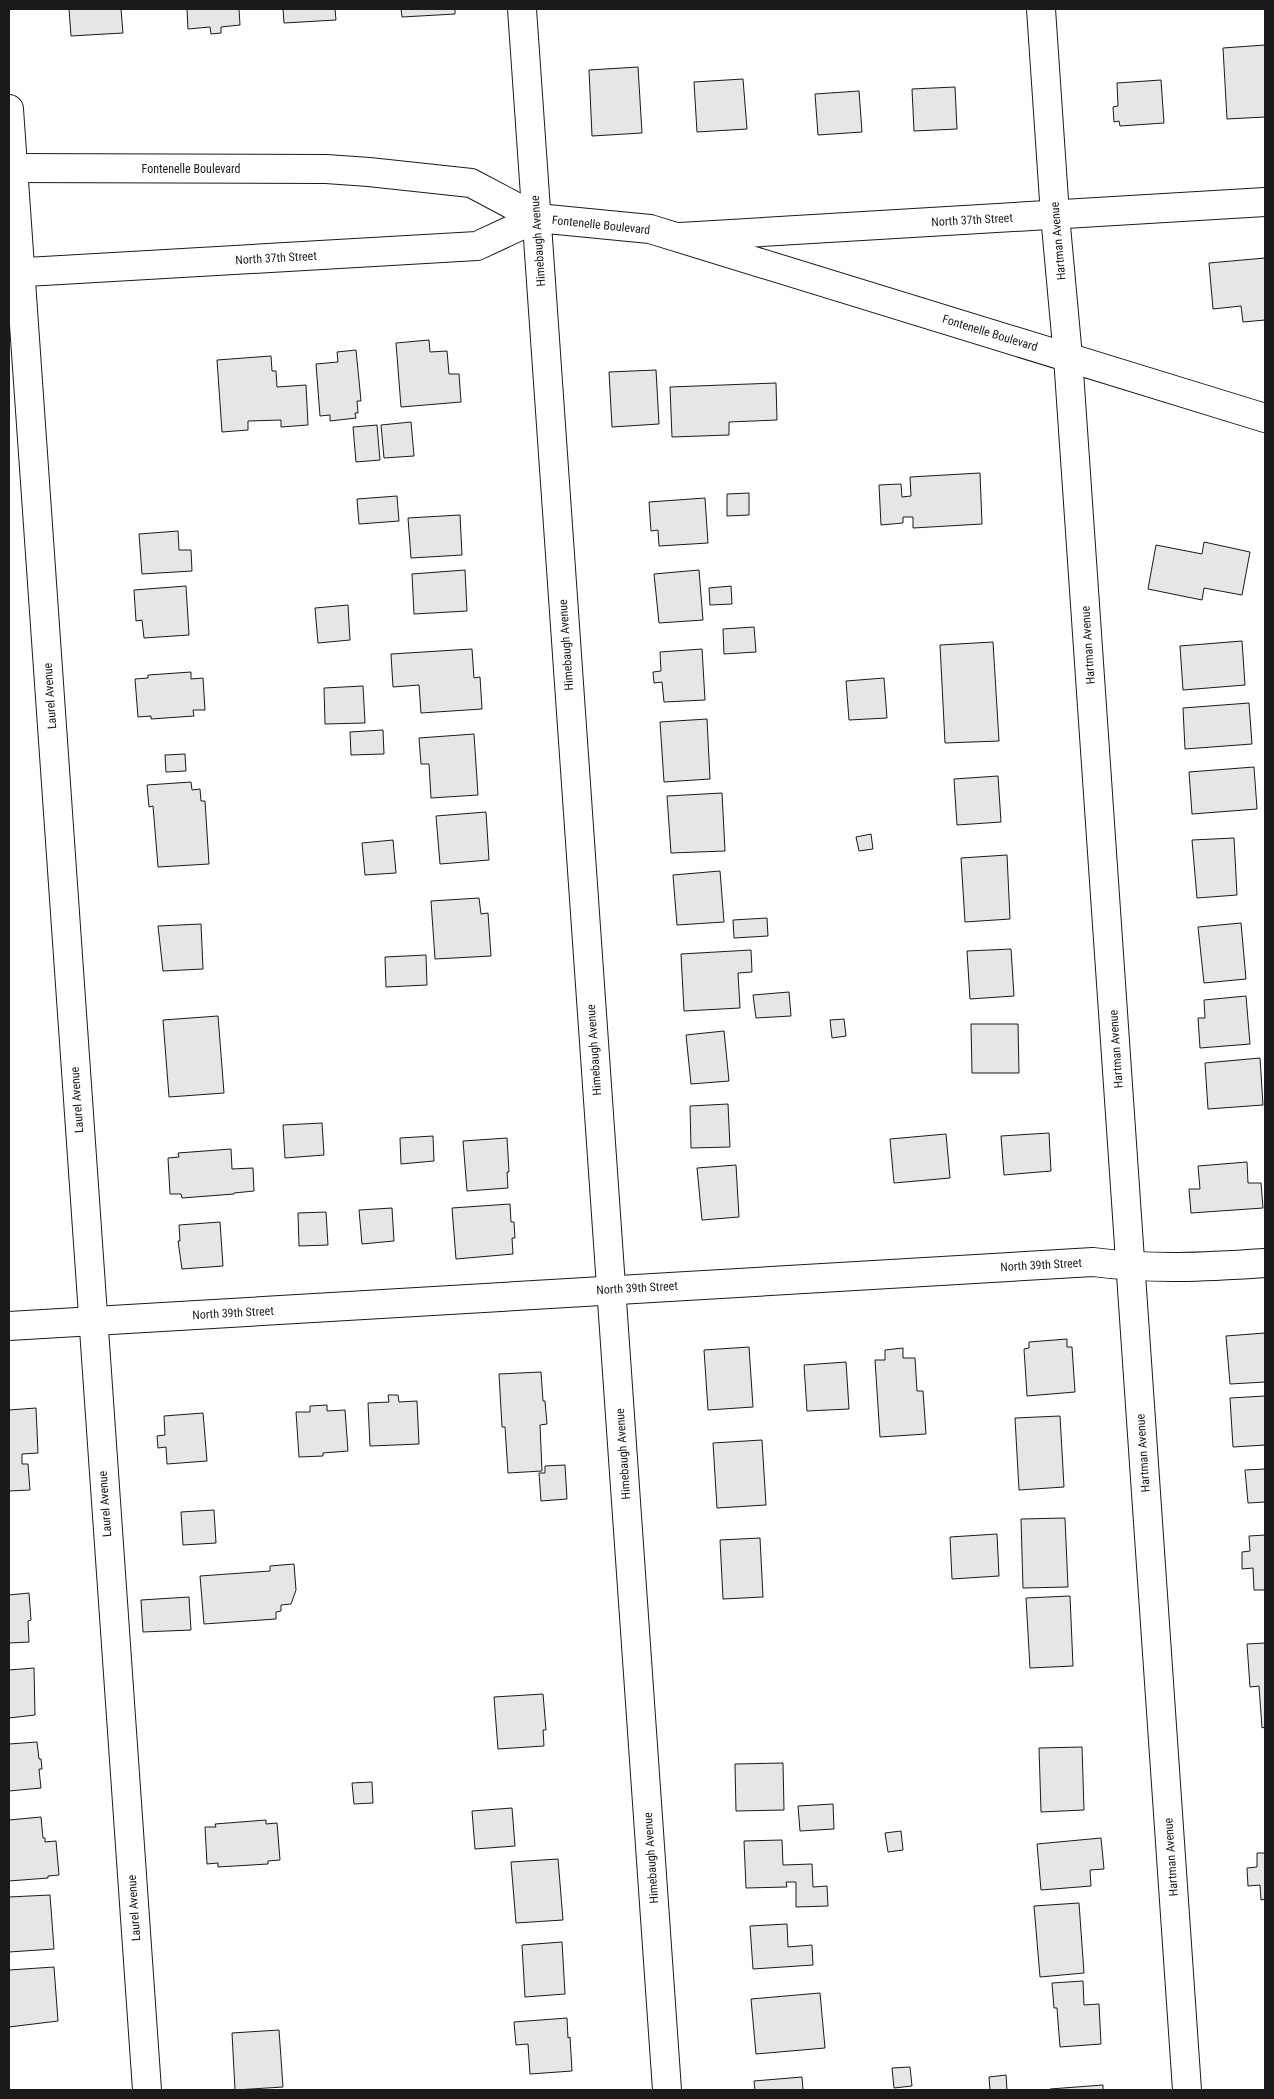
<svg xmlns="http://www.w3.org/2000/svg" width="1274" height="2099" viewBox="0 0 1274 2099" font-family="'Roboto Condensed',sans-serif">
	<rect width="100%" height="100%" fill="#fff"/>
	<g fill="#e6e6e6" stroke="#1a1a1a">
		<polygon points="69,9 121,9 123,33 71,36"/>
		<polygon points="187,9 239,9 240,25 221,27 221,33 211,34 210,27 188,29"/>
		<polygon points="283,9 335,9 336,20 284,23"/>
		<polygon points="401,9 455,9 455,14 402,17"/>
		<polygon points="1265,45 1265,117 1227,119 1223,48"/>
		<polygon points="638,67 642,133 592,136 589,70"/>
		<polygon points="743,79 747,129 697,132 694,82"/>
		<polygon points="1161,80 1164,123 1120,126 1119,121 1114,122 1113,107 1118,106 1117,83"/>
		<polygon points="955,87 957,129 914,131 912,89"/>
		<polygon points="859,91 862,132 818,135 815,94"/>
		<polygon points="1265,258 1265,320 1243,322 1241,306 1213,309 1209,263"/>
		<polygon points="429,340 430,352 447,351 449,374 459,374 461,402 401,407 396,343"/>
		<polygon points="356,350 361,401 357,401 358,413 355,413 356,418 330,421 330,415 320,416 316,364 338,362 337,352"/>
		<polygon points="271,356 272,371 276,371 277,387 306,385 308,425 281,427 281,420 248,421 248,430 222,432 217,360"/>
		<polygon points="656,370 659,424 612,427 609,372"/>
		<polygon points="776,383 777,420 729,422 729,435 672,437 670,387"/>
		<polygon points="411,422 414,456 384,458 381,425"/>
		<polygon points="377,425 380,460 356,462 353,427"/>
		<polygon points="980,473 982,524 913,528 913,517 903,517 903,523 881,525 879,485 901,484 902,497 911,496 910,477"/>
		<polygon points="749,493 749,515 727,516 727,494"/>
		<polygon points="397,496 399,521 359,524 357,499"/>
		<polygon points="705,498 708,543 659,546 658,530 651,531 649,502"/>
		<polygon points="460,515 462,555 411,558 408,518"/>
		<polygon points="178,531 179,550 191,550 192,571 142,574 139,534"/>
		<polygon points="1204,542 1250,552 1242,595 1204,588 1202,600 1148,589 1156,545 1202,554"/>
		<polygon points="465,570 467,611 414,614 412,574"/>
		<polygon points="699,570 703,620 659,623 654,574"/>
		<polygon points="186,586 189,635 144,638 142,620 136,621 134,590"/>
		<polygon points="731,586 732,604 710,605 709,588"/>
		<polygon points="348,605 350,640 318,643 315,608"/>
		<polygon points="754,627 756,652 724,654 723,629"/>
		<polygon points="1242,641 1245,685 1183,690 1180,646"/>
		<polygon points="993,642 999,741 945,743 940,645"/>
		<polygon points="472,649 474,678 480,677 482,709 421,713 419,685 393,687 391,654"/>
		<polygon points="702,649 705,700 664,702 662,682 654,683 653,672 661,671 660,652"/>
		<polygon points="191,672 191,679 203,678 205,710 193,710 194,716 151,719 151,716 138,717 135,679 148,678 148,675"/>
		<polygon points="884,678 887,718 849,720 846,681"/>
		<polygon points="363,686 365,723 325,724 324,688"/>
		<polygon points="1249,703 1252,744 1185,749 1183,708"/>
		<polygon points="707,719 710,779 664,782 660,722"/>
		<polygon points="383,730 384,754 351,755 350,732"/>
		<polygon points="474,734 478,795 431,798 429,764 421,764 419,738"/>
		<polygon points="185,754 186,771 166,772 165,755"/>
		<polygon points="1254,767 1257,809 1192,814 1189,772"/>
		<polygon points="998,776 1001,822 957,825 954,779"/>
		<polygon points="191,782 192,790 200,789 201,801 205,801 209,864 158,867 153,806 149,807 147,785"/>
		<polygon points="722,793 725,851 671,853 667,796"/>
		<polygon points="486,812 489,860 440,864 436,816"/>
		<polygon points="871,834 873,849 859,851 856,837"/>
		<polygon points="1234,838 1237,895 1197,898 1192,840"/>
		<polygon points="393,840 396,873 365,875 362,843"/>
		<polygon points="1007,855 1010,919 965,922 961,858"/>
		<polygon points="720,871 724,922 677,925 673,875"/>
		<polygon points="479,898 481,914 488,913 491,956 435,959 431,901"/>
		<polygon points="767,918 768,936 734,938 733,920"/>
		<polygon points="1241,923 1246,979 1204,983 1198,927"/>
		<polygon points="201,924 203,969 163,971 158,926"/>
		<polygon points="1011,949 1014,996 970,999 967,951"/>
		<polygon points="751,950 752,972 738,973 740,1008 684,1011 681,954"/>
		<polygon points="426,955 427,985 386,987 385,957"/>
		<polygon points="789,992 791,1016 756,1018 753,995"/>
		<polygon points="1246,996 1250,1044 1200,1048 1198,1018 1205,1018 1204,1000"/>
		<polygon points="218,1016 224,1093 169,1097 163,1020"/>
		<polygon points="844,1019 846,1036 832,1038 830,1020"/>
		<polygon points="971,1024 1018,1024 1019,1073 972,1073"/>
		<polygon points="724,1031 729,1081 691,1084 686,1035"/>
		<polygon points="1260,1058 1263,1105 1208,1109 1205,1063"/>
		<polygon points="728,1104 730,1147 691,1148 690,1106"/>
		<polygon points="322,1123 324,1155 285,1158 283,1125"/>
		<polygon points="1049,1133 1051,1171 1004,1175 1001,1136"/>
		<polygon points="946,1134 950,1178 894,1183 890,1139"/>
		<polygon points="433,1136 434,1161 401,1164 400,1138"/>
		<polygon points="507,1138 509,1172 507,1172 508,1188 467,1191 463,1141"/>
		<polygon points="231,1149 232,1169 253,1168 254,1191 234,1193 234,1194 182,1198 181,1194 170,1194 168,1158 179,1157 178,1153"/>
		<polygon points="1247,1162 1248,1183 1261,1183 1263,1208 1191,1213 1189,1189 1200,1189 1198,1166"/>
		<polygon points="736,1165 739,1217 702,1220 697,1168"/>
		<polygon points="510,1204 511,1222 514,1222 515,1238 512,1238 513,1254 456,1259 452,1208"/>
		<polygon points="392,1208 394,1241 362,1244 359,1210"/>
		<polygon points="326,1212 328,1245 299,1246 298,1213"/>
		<polygon points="220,1222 223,1266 182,1269 178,1241 180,1241 179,1225"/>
		<polygon points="1265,1333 1265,1382 1230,1384 1226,1336"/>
		<polygon points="1067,1339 1067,1347 1072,1347 1075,1392 1027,1396 1024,1349 1029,1348 1029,1342"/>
		<polygon points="749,1347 753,1407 708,1410 704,1350"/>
		<polygon points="903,1348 903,1358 915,1358 917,1391 923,1391 926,1434 880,1437 875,1360 885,1360 885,1350"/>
		<polygon points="846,1362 849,1409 807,1411 804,1365"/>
		<polygon points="541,1372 543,1401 545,1401 547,1424 540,1425 542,1471 508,1473 505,1427 502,1427 499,1374"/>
		<polygon points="388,1395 398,1395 399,1402 417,1401 419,1444 370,1446 368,1403 389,1402"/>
		<polygon points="1265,1396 1265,1445 1233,1447 1230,1398"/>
		<polygon points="327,1405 327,1411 345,1410 348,1451 323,1453 323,1456 299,1457 296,1412 310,1412 310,1406"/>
		<polygon points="36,1408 38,1453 22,1454 22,1464 28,1464 30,1490 9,1491 9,1410"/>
		<polygon points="203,1413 207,1461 167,1464 166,1447 158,1448 157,1436 165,1435 164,1416"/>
		<polygon points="1060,1416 1064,1487 1019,1490 1015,1418"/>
		<polygon points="762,1440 766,1505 717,1508 713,1443"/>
		<polygon points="565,1465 567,1499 541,1501 539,1473 545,1473 545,1466"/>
		<polygon points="1265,1469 1265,1502 1248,1503 1245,1470"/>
		<polygon points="214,1510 216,1543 183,1545 181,1512"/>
		<polygon points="1065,1518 1068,1587 1023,1588 1021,1519"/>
		<polygon points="997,1534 999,1576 952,1579 950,1537"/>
		<polygon points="1265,1535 1265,1590 1254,1590 1253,1568 1242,1569 1242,1552 1250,1551 1249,1536"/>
		<polygon points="760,1538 763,1597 723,1599 720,1540"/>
		<polygon points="294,1564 296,1590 291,1604 281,1605 281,1611 276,1612 276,1619 204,1624 200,1576 270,1571 270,1566"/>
		<polygon points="29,1593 31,1620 28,1621 29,1642 9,1643 9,1595"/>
		<polygon points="1070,1596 1073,1666 1030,1668 1026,1598"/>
		<polygon points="189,1597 191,1630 143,1632 141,1600"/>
		<polygon points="1265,1643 1265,1727 1262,1728 1259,1686 1250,1687 1247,1644"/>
		<polygon points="34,1668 35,1715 9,1718 9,1670"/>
		<polygon points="543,1694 546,1730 543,1730 544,1746 498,1749 494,1697"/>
		<polygon points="37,1742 39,1759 41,1759 42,1769 39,1769 41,1788 9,1791 9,1744"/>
		<polygon points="1082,1747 1084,1810 1041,1812 1039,1748"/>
		<polygon points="783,1763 784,1810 736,1811 735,1764"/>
		<polygon points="372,1782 373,1803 354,1804 352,1783"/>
		<polygon points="833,1804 834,1829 800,1831 798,1806"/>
		<polygon points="512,1808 515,1846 475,1849 472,1811"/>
		<polygon points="41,1817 43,1838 45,1838 45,1842 56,1841 59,1875 48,1876 48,1878 9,1881 9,1820"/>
		<polygon points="266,1820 266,1824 277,1823 280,1860 268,1861 268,1864 218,1867 218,1863 207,1864 205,1827 216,1827 215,1824"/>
		<polygon points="901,1831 903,1850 888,1852 885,1833"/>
		<polygon points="1101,1838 1104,1869 1090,1870 1091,1886 1041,1890 1037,1844"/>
		<polygon points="782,1840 783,1865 812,1864 813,1887 827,1886 828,1906 796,1907 796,1882 786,1882 787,1887 746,1888 744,1841"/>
		<polygon points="1257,1853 1265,1853 1265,1899 1261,1900 1260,1885 1248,1886 1247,1868 1257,1867"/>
		<polygon points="558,1859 563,1920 516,1923 511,1862"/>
		<polygon points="50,1895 54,1949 9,1952 9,1897"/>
		<polygon points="1079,1903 1084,1973 1040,1977 1034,1906"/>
		<polygon points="787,1924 788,1947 812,1945 813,1965 753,1969 750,1926"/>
		<polygon points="562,1942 565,1994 525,1997 522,1945"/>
		<polygon points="54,1967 58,2021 9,2027 9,1970"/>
		<polygon points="1083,1981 1084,2005 1099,2004 1101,2044 1060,2047 1057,2008 1054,2008 1052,1983"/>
		<polygon points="820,1993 825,2048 756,2054 751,1999"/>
		<polygon points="567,2018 568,2038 570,2037 572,2071 530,2074 528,2044 516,2045 514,2022"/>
		<polygon points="279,2030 283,2087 235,2090 232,2033"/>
		<polygon points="910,2067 912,2086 894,2088 892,2068"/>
		<polygon points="1006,2075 1007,2090 990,2090 989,2077"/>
		<polygon points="802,2077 803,2090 755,2090 754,2081"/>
		<polygon points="1103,2085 1103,2090 1050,2090 1050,2089"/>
	</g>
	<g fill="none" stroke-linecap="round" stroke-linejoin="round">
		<defs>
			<g id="street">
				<polyline points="522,9 667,2090"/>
				<polyline points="1041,9 1055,215 1068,357 1187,2090"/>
				<polyline points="9,109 147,2090"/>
				<polyline points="680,237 1265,202"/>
				<polyline points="9,273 477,246 537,218"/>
				<path d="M9 1326 1093 1262C1154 1270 1205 1267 1265 1263"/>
			</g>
			<polyline id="secondary" points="9,168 326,169 369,172 471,183 537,218 650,229 1265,418"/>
		</defs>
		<use href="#street" stroke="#1a1a1a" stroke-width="30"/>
		<use href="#secondary" stroke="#1a1a1a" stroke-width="30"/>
		<use href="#street" stroke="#fff" stroke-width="28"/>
		<use href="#secondary" stroke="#fff" stroke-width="28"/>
	</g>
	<g text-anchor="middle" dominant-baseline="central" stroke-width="4" stroke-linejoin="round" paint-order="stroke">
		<g font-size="12" fill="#1a1a1a" stroke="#fff">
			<text x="191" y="169">Fontenelle Boulevard</text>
			<text transform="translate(972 220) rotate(-3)">North 37th Street</text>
			<text transform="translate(601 225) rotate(6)">Fontenelle Boulevard</text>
			<text transform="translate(538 241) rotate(-94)">Himebaugh Avenue</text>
			<text transform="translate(1058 241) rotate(-95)">Hartman Avenue</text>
			<text transform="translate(276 258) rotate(-3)">North 37th Street</text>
			<text transform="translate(990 333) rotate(17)">Fontenelle Boulevard</text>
			<text transform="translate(566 645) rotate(-94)">Himebaugh Avenue</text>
			<text transform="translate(1088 645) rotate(-94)">Hartman Avenue</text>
			<text transform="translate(50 696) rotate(-94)">Laurel Avenue</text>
			<text transform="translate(1116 1049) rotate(-94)">Hartman Avenue</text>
			<text transform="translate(594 1050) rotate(-94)">Himebaugh Avenue</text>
			<text transform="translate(77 1100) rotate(-94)">Laurel Avenue</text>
			<text transform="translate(1041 1265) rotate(-3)">North 39th Street</text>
			<text transform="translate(637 1288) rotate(-3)">North 39th Street</text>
			<text transform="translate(233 1313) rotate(-3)">North 39th Street</text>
			<text transform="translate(1143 1453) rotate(-94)">Hartman Avenue</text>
			<text transform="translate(623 1454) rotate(-94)">Himebaugh Avenue</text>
			<text transform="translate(105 1504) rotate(-94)">Laurel Avenue</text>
			<text transform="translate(1171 1857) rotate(-94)">Hartman Avenue</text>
			<text transform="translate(651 1858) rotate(-94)">Himebaugh Avenue</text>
			<text transform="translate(134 1908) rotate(-94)">Laurel Avenue</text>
		</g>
	</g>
	<rect width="1274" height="2099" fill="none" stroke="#1a1a1a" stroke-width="20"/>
</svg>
